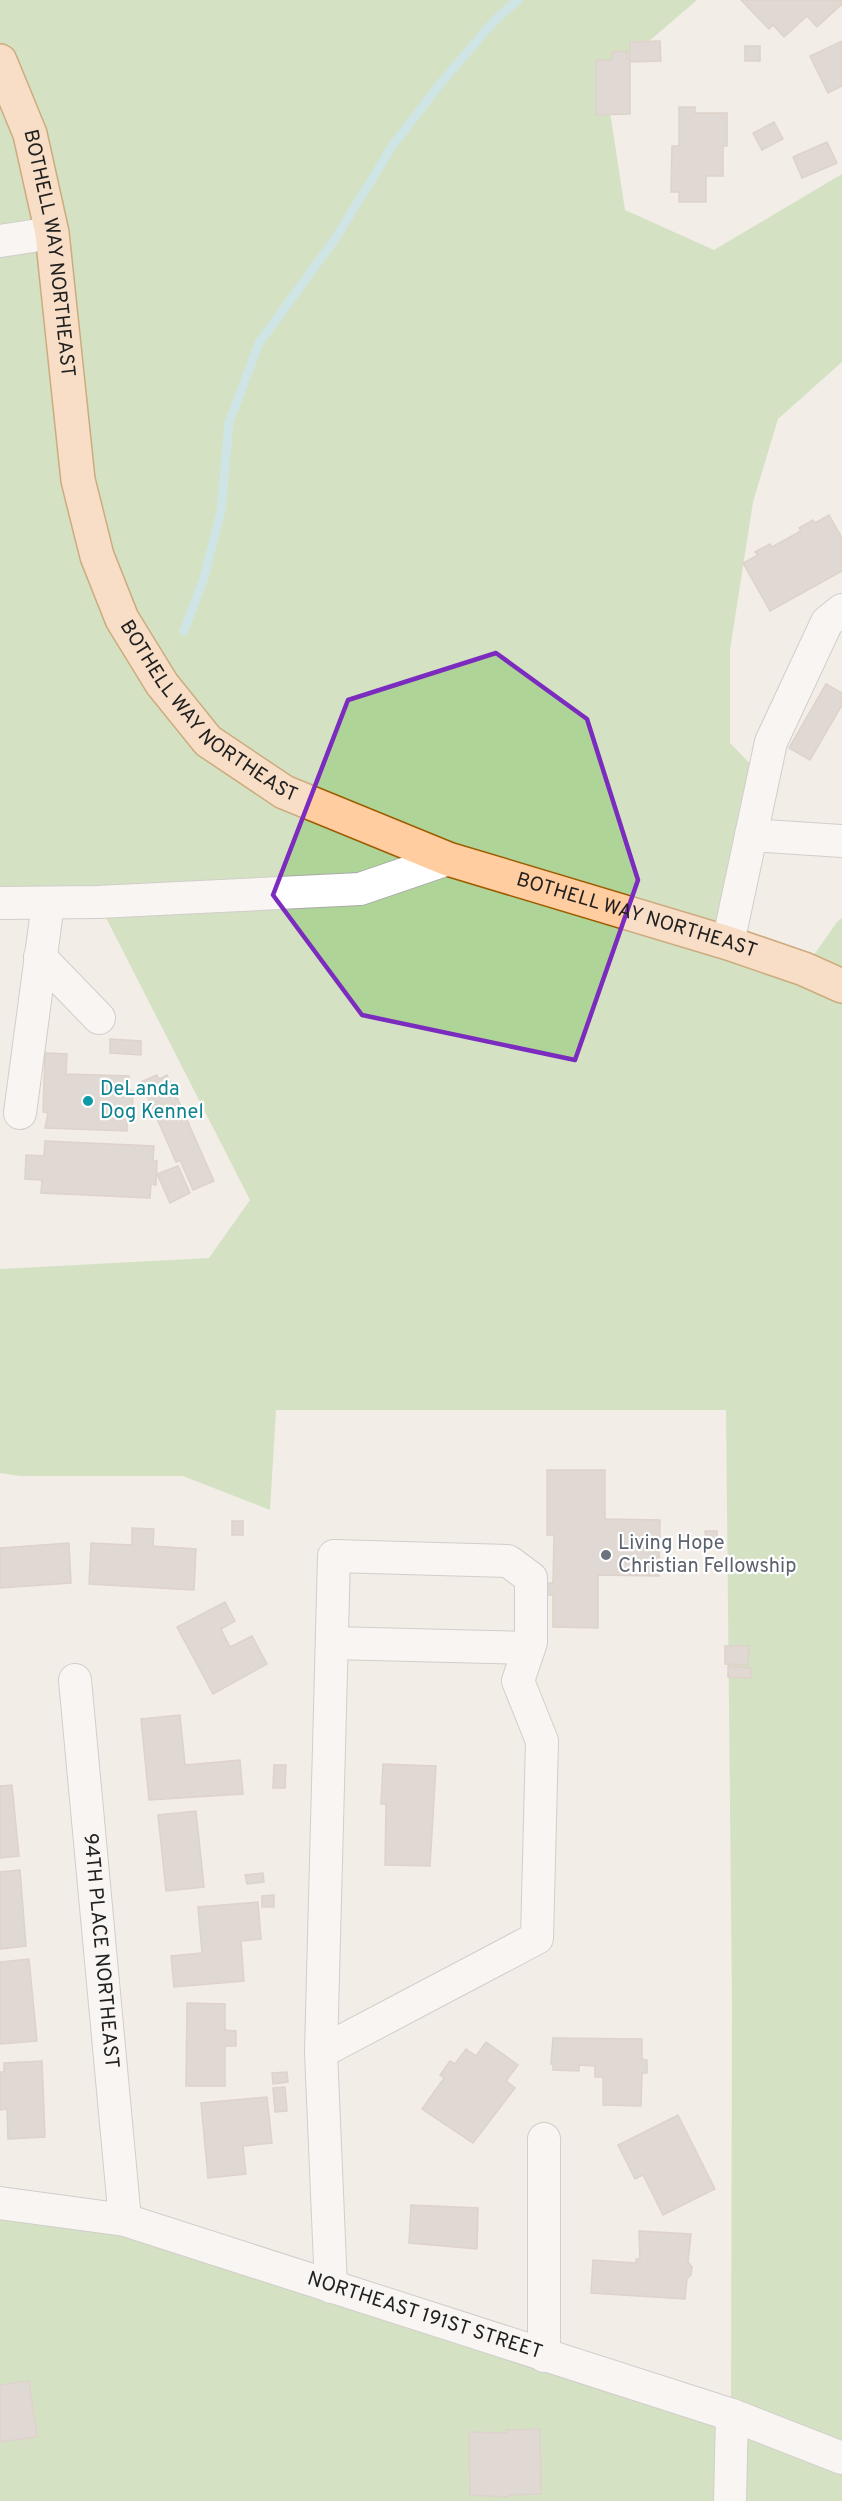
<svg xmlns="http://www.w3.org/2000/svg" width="842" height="2501" viewBox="0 0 842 2501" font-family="Overpass,sans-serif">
	<rect width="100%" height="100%" fill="#f2ede7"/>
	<polygon fill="#afd498" points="0,0 697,0 605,79 625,210 714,250 842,174 842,362 778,419 753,502 730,650 730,743 763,777 728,943 804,969 837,922 842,918 842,2501 0,2501 0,2202 125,2220 731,2415 732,2003 726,1410 276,1410 270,1510 183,1476 20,1476 0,1473 0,1269 209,1258 250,1200 98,902 0,901"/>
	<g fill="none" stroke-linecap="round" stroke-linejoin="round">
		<polyline stroke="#a4dae3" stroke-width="9" points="184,631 204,578 221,511 229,423 259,343 335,239 393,145 440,84 494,21 518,0"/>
	</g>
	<g fill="#cabfb9" stroke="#c5b2a8" stroke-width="1.5">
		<polygon points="741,0 841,0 842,4 817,27 807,16 784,37 773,25 769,29"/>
		<polygon points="660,41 661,61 630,62 630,42"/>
		<polygon points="842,41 842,86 828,93 810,56"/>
		<rect x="745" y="46" width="15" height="15"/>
		<polygon points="627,51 627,59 630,59 630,114 596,115 596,60 612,60 612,52"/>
		<polygon points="679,107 695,107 695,113 727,113 727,146 723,146 723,176 706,176 706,202 679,202 679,192 671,192 672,146 679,146"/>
		<polygon points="774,122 783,139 762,150 753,133"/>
		<polygon points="827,142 837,163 802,178 793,157"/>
		<polygon points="829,515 842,538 842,571 770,611 743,563 758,555 755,552 770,544 772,547 801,531 799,528 813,520 815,523"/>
		<polygon points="826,684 842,693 842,705 810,760 789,748"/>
		<polygon points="110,1039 141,1041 141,1055 110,1053"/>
		<polygon points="45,1053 67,1054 66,1074 129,1076 129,1090 133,1091 132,1117 127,1117 127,1131 45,1128 48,1113 43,1112"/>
		<polygon points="157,1075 159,1079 167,1075 214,1181 193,1190 180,1160 176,1162 141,1082"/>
		<polygon points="45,1141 154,1146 153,1161 157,1161 156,1185 151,1184 150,1198 41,1193 42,1180 25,1179 26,1155 44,1156"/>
		<polygon points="178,1166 190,1193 170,1203 157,1174"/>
		<polygon points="547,1470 605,1470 605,1519 660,1520 659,1576 598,1575 598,1628 553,1627 553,1595 546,1595 546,1583 553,1583 554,1535 547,1535"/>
		<rect x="232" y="1521" width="11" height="14"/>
		<polygon points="132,1528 154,1529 153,1546 196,1549 194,1590 89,1584 91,1543 132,1545"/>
		<polygon points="705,1531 717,1531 717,1542 706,1542"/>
		<polygon points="69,1543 71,1583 0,1588 0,1548"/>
		<polygon points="225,1602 235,1621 221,1629 230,1647 252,1636 267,1664 213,1694 177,1627"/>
		<polygon points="725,1646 749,1646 748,1665 725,1664"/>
		<polygon points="728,1666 751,1668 751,1678 728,1677"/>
		<polygon points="180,1715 185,1765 240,1760 243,1794 149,1800 141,1719"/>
		<polygon points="383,1764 436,1766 430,1866 385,1865 386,1804 381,1804"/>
		<polygon points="274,1765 286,1765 285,1788 273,1788"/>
		<polygon points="12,1785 19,1856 0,1858 0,1786"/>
		<polygon points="196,1811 204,1887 166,1891 158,1815"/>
		<polygon points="20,1870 26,1946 0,1949 0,1872"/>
		<polygon points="263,1873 264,1882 247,1884 245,1875"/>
		<polygon points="274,1895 274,1907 262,1907 262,1896"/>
		<polygon points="258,1902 261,1939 241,1941 244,1981 174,1987 171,1956 202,1953 198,1907"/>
		<polygon points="29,1959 37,2041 0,2044 0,1962"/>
		<polygon points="187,2003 225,2004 225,2030 236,2031 236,2046 225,2046 225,2086 186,2086"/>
		<polygon points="553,2038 642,2039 642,2059 647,2060 647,2073 642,2073 641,2106 603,2105 603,2077 595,2077 595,2066 579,2065 579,2071 553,2070 553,2064 551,2064"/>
		<polygon points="486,2042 518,2065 506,2081 515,2088 473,2143 422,2109 444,2078 440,2075 450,2061 455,2064 466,2049 476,2056"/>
		<polygon points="42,2061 45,2137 8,2139 7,2109 0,2110 0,2072 4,2072 4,2063"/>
		<polygon points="287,2072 288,2082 273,2084 272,2073"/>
		<polygon points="285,2087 287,2111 275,2112 273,2088"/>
		<polygon points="267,2097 272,2143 243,2146 246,2174 208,2178 201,2103"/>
		<polygon points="678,2115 715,2189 663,2215 643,2175 635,2179 618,2145"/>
		<polygon points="411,2205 478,2208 477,2249 409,2243"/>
		<polygon points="639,2231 691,2234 688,2262 692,2267 691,2275 687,2279 685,2299 591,2293 593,2260 636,2263 636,2259 640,2259"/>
		<polygon points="29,2381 37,2437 0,2442 0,2385"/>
		<polygon points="540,2429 541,2494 510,2495 507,2497 470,2495 469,2432 507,2433 507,2430"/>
	</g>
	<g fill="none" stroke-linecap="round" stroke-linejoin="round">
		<defs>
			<g id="minor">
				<polyline points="0,241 52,233"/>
				<polyline points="751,835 842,841"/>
				<polyline points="0,903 98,902 360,889 448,859"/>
				<polyline points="728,943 771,742 827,622 842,610"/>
				<polyline points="40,957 99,1018"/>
				<polyline points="20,1113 48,903"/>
				<polyline points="332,1643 529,1648"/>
				<path id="s1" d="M75 1680 125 2220"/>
				<polyline points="321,2052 537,1938 542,1741 518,1681 531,1642 531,1578 508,1561 334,1556 321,2052 331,2287"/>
				<polyline points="544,2139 544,2356"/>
				<path id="s2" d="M0 2203 125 2220 732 2415 842 2458"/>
				<polyline points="730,2501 732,2415"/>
			</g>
			<g id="major">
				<path id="s3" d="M0 61 30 134 52 233 78 480 97 556 122 619 162 684 208 741 284 792 448 859 728 943 804 969 842 986"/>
			</g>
		</defs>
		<use href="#minor" stroke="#a8a8a8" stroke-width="34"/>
		<use href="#major" stroke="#9e5c00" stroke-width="36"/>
		<use href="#minor" stroke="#fff" stroke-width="32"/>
		<use href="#major" stroke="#ffcd9f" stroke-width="33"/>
	</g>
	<path d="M0 0H842V2501H0ZM496 653 587 719 638 880 575 1060 362 1015 273 895 348 700Z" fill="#f2ede7" fill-opacity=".55" fill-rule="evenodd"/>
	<path fill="none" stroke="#7b2cbf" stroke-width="4.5" stroke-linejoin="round" d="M496 653 587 719 638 880 575 1060 362 1015 273 895 348 700Z"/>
	<circle fill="#0f9aa8" stroke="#fff" stroke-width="2" cx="88" cy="1101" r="6"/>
	<circle fill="#6b7280" stroke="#fff" stroke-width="2" cx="606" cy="1555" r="6"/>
	<g text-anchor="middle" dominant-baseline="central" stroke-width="4.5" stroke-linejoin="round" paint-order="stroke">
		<g font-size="20" fill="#212121" stroke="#fff">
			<text stroke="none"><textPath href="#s3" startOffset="200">BOTHELL WAY NORTHEAST</textPath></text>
			<text stroke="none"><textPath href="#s3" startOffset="704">BOTHELL WAY NORTHEAST</textPath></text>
			<text stroke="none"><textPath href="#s3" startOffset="1190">BOTHELL WAY NORTHEAST</textPath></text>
			<text stroke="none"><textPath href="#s1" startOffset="272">94TH PLACE NORTHEAST</textPath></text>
			<text stroke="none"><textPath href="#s2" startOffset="441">NORTHEAST 191ST STREET</textPath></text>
		</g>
		<g font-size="20" fill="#0d838f" stroke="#fff" text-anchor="start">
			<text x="100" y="1090">DeLanda<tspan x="100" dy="23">Dog Kennel</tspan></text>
		</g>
		<g font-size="20" fill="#5b616d" stroke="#fff" text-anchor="start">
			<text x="618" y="1544">Living Hope<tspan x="618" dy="23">Christian Fellowship</tspan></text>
		</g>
	</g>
</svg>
